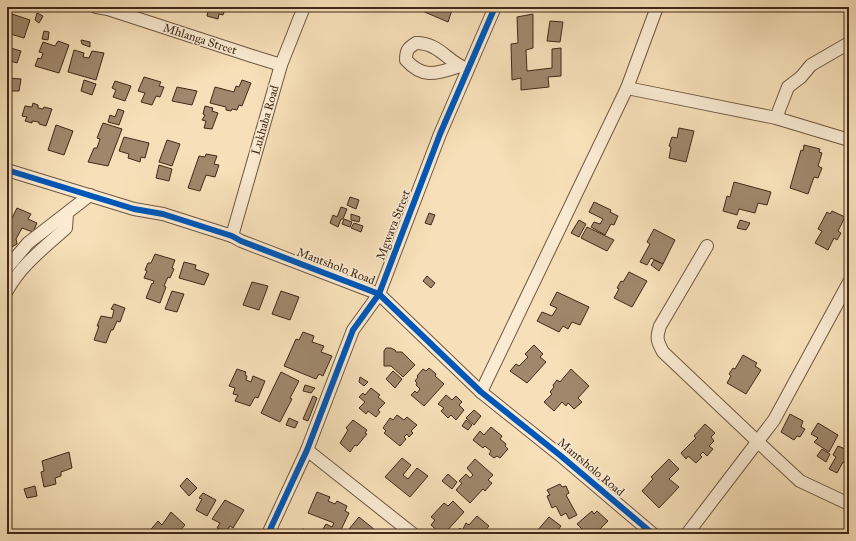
<svg xmlns="http://www.w3.org/2000/svg" width="856" height="541" viewBox="0 0 856 541" font-family="'IM FELL Great Primer',serif">
	<rect width="100%" height="100%" fill="#f7e0b9"/>
	<filter id="stains"><feTurbulence type="fractalNoise" baseFrequency=".005" numOctaves="4"/><feColorMatrix values="0 0 0 0 .2 0 0 0 0 .09 0 0 0 0 .02 0 0 0 .5 -.17"/></filter>
	<radialGradient id="worn" r=".72"><stop offset=".6" stop-color="#630" stop-opacity="0"/><stop offset="1" stop-color="#630" stop-opacity=".3"/></radialGradient>
	<g fill="#a0886c" stroke="#412919">
		<polygon points="207,7 226,7 223,15 219,14 218,19 207,16 208,11 205,11"/>
		<polygon points="413,7 453,7 448,22"/>
		<polygon points="525,7 565,7 564,9"/>
		<polygon points="37,13 43,16 39,23 35,20"/>
		<polygon points="12,14 30,20 24,38 7,33 7,18 10,19"/>
		<polygon points="533,14 533,48 526,50 527,71 552,68 552,49 561,48 561,76 548,77 549,87 521,90 521,78 512,80 511,44 518,43 517,17"/>
		<polygon points="550,21 563,22 560,42 547,41"/>
		<polygon points="44,31 49,32 48,40 42,39"/>
		<polygon points="81,40 90,42 90,47 82,44"/>
		<polygon points="58,41 69,45 59,73 35,66 38,58 41,59 43,53 39,52 43,42 55,46"/>
		<polygon points="7,47 21,51 17,63 7,60"/>
		<polygon points="74,50 84,53 83,57 89,58 92,51 104,53 96,80 68,72"/>
		<polygon points="144,77 161,82 159,86 164,87 160,97 156,96 152,105 141,102 145,93 138,91"/>
		<polygon points="8,78 21,79 19,91 7,91"/>
		<polygon points="84,80 96,84 92,95 81,91"/>
		<polygon points="242,80 251,83 242,106 239,105 237,110 232,109 231,111 226,110 226,107 210,103 215,87 234,92 236,86 239,87"/>
		<polygon points="115,81 131,86 125,101 113,97 116,90 112,88"/>
		<polygon points="177,87 197,91 192,105 172,101"/>
		<polygon points="33,103 38,105 38,108 43,109 44,107 52,109 46,126 39,124 39,122 32,121 32,123 25,121 27,117 22,116 25,106 32,107"/>
		<polygon points="205,106 213,108 212,111 218,113 212,129 204,128 206,121 202,120 205,115 203,114"/>
		<polygon points="118,109 124,111 119,125 108,122 110,115 115,117"/>
		<polygon points="103,123 122,129 108,166 88,162 94,148 97,148 100,139 97,138"/>
		<polygon points="56,125 73,131 64,155 48,150"/>
		<polygon points="679,128 694,131 686,162 669,158 671,147 669,146 672,137 677,138"/>
		<polygon points="124,137 149,143 145,158 141,157 140,162 128,158 129,154 119,151"/>
		<polygon points="167,140 180,144 172,166 159,162"/>
		<polygon points="804,145 820,149 819,152 822,153 818,166 822,168 818,178 814,177 808,194 790,188 801,150 803,151"/>
		<polygon points="206,154 217,156 214,164 219,165 215,177 206,175 200,191 188,188 199,156 205,157"/>
		<polygon points="159,165 172,169 169,181 156,178"/>
		<polygon points="734,182 771,192 767,205 758,203 755,213 739,209 737,215 723,211 727,196 730,197"/>
		<polygon points="350,197 359,200 356,209 347,205"/>
		<polygon points="594,202 611,210 610,212 618,216 614,225 611,224 605,235 591,227 594,222 600,224 603,219 589,212"/>
		<polygon points="341,207 347,209 343,219 341,219 338,227 330,223 333,215 337,217"/>
		<polygon points="17,208 31,214 28,219 37,223 33,232 22,228 16,239 17,244 10,248 11,251 7,253 7,239 9,239 11,236 7,235 7,228"/>
		<polygon points="832,211 845,217 838,231 841,233 837,240 834,238 828,250 815,243 822,231 818,229 827,212 830,214"/>
		<polygon points="429,213 435,215 431,225 425,223"/>
		<polygon points="351,214 360,217 359,222 351,220"/>
		<polygon points="344,219 352,222 350,227 342,224"/>
		<polygon points="579,220 586,224 579,237 571,233"/>
		<polygon points="740,220 750,223 746,230 737,228"/>
		<polygon points="354,223 363,226 361,232 351,228"/>
		<polygon points="587,227 614,240 607,251 581,238"/>
		<polygon points="654,229 675,240 663,264 651,258 647,265 640,262 650,244 647,242"/>
		<polygon points="155,254 175,260 172,268 174,269 170,278 168,277 164,286 166,287 160,303 146,298 152,283 153,284 154,281 144,278 147,271 145,270 148,263 151,263"/>
		<polygon points="654,260 663,264 659,271 651,265"/>
		<polygon points="184,262 196,265 195,269 209,274 204,285 179,278"/>
		<polygon points="629,272 647,281 632,307 614,298 619,289 617,288 621,281 623,282"/>
		<polygon points="427,276 435,283 431,288 423,281"/>
		<polygon points="252,282 268,286 259,310 243,305"/>
		<polygon points="172,291 184,294 177,312 165,309"/>
		<polygon points="281,291 299,297 290,320 272,314"/>
		<polygon points="557,292 589,307 580,325 572,322 568,329 563,326 559,332 537,321 542,312 552,316 557,308 550,305"/>
		<polygon points="114,304 125,308 120,322 117,321 113,330 111,330 106,343 94,340 99,326 97,326 101,316 112,318 114,310 111,309"/>
		<polygon points="303,332 314,336 312,342 324,346 321,352 332,356 323,376 319,374 316,379 284,366 296,339 299,340"/>
		<polygon points="534,345 543,354 540,357 546,362 527,383 510,371 516,364 519,366 528,357 525,354"/>
		<polygon points="386,348 391,348 395,350 396,352 402,352 415,365 403,377 391,366 384,366 384,351"/>
		<polygon points="743,355 757,363 755,366 761,370 746,394 727,383 731,376 729,374 733,368 735,369"/>
		<polygon points="429,368 436,374 435,376 444,384 424,406 411,395 415,391 417,393 420,389 416,385 417,383 415,381 418,377 417,376 423,369 426,371"/>
		<polygon points="237,369 246,372 245,375 247,376 246,380 251,382 253,376 265,381 258,398 255,397 250,406 235,401 238,395 233,394 235,388 229,386"/>
		<polygon points="571,369 589,386 578,398 582,402 574,409 568,403 566,406 562,402 554,411 544,402 552,394 550,392 554,387 553,385 557,380 560,382"/>
		<polygon points="393,371 402,379 395,388 386,379"/>
		<polygon points="281,372 299,381 290,398 292,399 280,422 261,413"/>
		<polygon points="360,377 368,382 364,386 359,382"/>
		<polygon points="305,385 315,388 311,393 303,391"/>
		<polygon points="371,388 380,395 378,397 385,403 378,410 380,412 376,417 368,411 366,414 359,408 365,402 359,397 363,393 365,395"/>
		<polygon points="446,395 452,400 456,396 462,402 459,405 464,410 456,420 451,415 448,418 441,411 444,408 438,404"/>
		<polygon points="313,396 317,398 308,421 303,419"/>
		<polygon points="474,410 481,416 474,425 466,418"/>
		<polygon points="790,414 803,421 801,427 805,429 800,437 797,436 794,440 781,432"/>
		<polygon points="397,415 404,420 407,417 417,425 411,431 413,433 409,437 407,434 404,437 406,439 400,446 384,433 386,431 383,428 390,418 393,420"/>
		<polygon points="289,418 298,422 295,428 286,425"/>
		<polygon points="353,420 367,430 365,433 367,434 357,446 355,445 350,452 340,443 348,430 346,428"/>
		<polygon points="466,420 472,425 468,430 462,426"/>
		<polygon points="818,423 838,435 829,452 814,442 818,438 811,434"/>
		<polygon points="705,424 715,433 711,437 714,441 709,446 713,449 707,456 703,452 700,455 702,457 696,463 688,456 686,459 681,453 696,438 694,436"/>
		<polygon points="491,427 502,436 500,439 506,444 505,446 508,449 500,458 497,456 494,458 489,454 491,451 485,446 483,448 473,440 480,431 484,435"/>
		<polygon points="838,446 845,449 846,446 849,447 849,466 843,462 837,473 829,469 836,457 833,455"/>
		<polygon points="822,449 830,454 826,462 817,456"/>
		<polygon points="69,452 72,468 61,472 61,476 55,478 56,484 44,487 41,472 44,471 42,461"/>
		<polygon points="402,458 411,465 403,475 408,479 417,468 428,476 410,497 385,477"/>
		<polygon points="475,459 493,475 488,480 492,483 485,491 483,489 470,503 456,490 462,483 459,481 466,474 470,478 473,475 467,468"/>
		<polygon points="669,459 679,469 669,479 679,487 659,508 642,491 653,479 651,477"/>
		<polygon points="448,474 457,482 452,489 442,481"/>
		<polygon points="187,478 197,488 189,496 180,486"/>
		<polygon points="560,484 562,487 566,486 569,493 566,495 577,515 569,519 566,513 561,516 556,506 552,508 547,496 550,495 547,490"/>
		<polygon points="35,486 37,496 27,498 24,489"/>
		<polygon points="317,492 330,497 328,501 335,504 337,501 347,506 345,511 349,513 339,534 320,534 326,524 332,527 334,523 308,513"/>
		<polygon points="203,493 216,500 207,516 196,510 202,499 199,498"/>
		<polygon points="225,500 244,510 233,528 230,526 226,532 217,528 220,523 212,519"/>
		<polygon points="453,501 464,512 444,534 441,534 431,525 435,520 431,517 444,503 448,506"/>
		<polygon points="592,511 594,514 597,511 608,521 599,530 603,534 583,534 580,531 582,529 577,524"/>
		<polygon points="171,512 185,525 177,534 147,534 158,521 162,525"/>
		<polygon points="477,516 489,526 482,534 455,534 460,528 462,531 466,523 469,525"/>
		<polygon points="359,517 380,534 355,534 349,529"/>
		<polygon points="549,517 561,526 558,530 562,533 561,534 540,534 537,531"/>
		<polygon points="303,529 316,534 300,534"/>
	</g>
	<g fill="none" stroke-linecap="round" stroke-linejoin="round">
		<defs>
			<g id="minor">
				<polyline points="96,7 108,9 252,56 281,65"/>
				<path d="M460 66C438 73 424 80 406 60 406 50 408 48 416 43 440 43 447 62 467 69"/>
				<polyline points="627,88 776,118 849,140"/>
				<polyline points="776,118 788,87 801,77 811,65 849,43"/>
				<polyline points="7,170 134,209 163,214 232,236 241,241 379,294 481,392 561,456 653,534"/>
				<polyline points="232,236 281,65 304,7"/>
				<path d="M707 246 660 326C656 338 657 341 663 352L758 442 800 481 849 504"/>
				<polyline points="7,268 28,243 90,195"/>
				<path d="M7 291C20 266 45 247 66 228L67 214"/>
				<polyline points="481,392 627,88 657,7"/>
				<polyline points="307,450 413,534"/>
				<polyline points="268,534 307,450 353,330 379,294 440,134 495,7"/>
				<polyline points="687,534 774,420 849,282"/>
			</g>
		</defs>
		<use href="#minor" stroke="#6e5741" stroke-width="14"/>
		<use href="#minor" stroke="#faebd2" stroke-width="12"/>
		<defs>
			<g id="cycleway">
				<polyline points="7,170 134,209 163,214 232,236 241,241 379,294 481,392 561,456 653,534"/>
				<polyline points="268,534 307,450 353,330 379,294 440,134 495,7"/>
			</g>
		</defs>
		<use href="#cycleway" stroke="#faebd2" stroke-width="8"/>
		<use href="#cycleway" stroke="#0057b8" stroke-width="6"/>
	</g>
	<g text-anchor="middle" dominant-baseline="central" stroke-width="3" stroke-linejoin="round" paint-order="stroke">
		<g font-size="12" fill="#412919" stroke="#faebd2">
			<text transform="translate(200 39) rotate(18)">Mhlanga Street</text>
			<text transform="translate(265 120) rotate(-74)">Lukhaba Road</text>
			<text transform="translate(393 225) rotate(-69)">Mgwava Street</text>
			<text transform="translate(336 266) rotate(21)">Mantsholo Road</text>
			<text transform="translate(591 467) rotate(40)">Mantsholo Road</text>
		</g>
	</g>
	<rect width="856" height="541" fill="none" stroke="#f7e0b9" stroke-width="24"/>
	<rect x="8" y="8" width="840" height="525" fill="none" stroke="#412919" stroke-width="2"/>
	<rect x="12" y="12" width="832" height="517" fill="none" stroke="#412919"/>
	<rect width="100%" height="100%" filter="url(#stains)"/>
	<rect width="100%" height="100%" fill="url(#worn)"/>
</svg>
